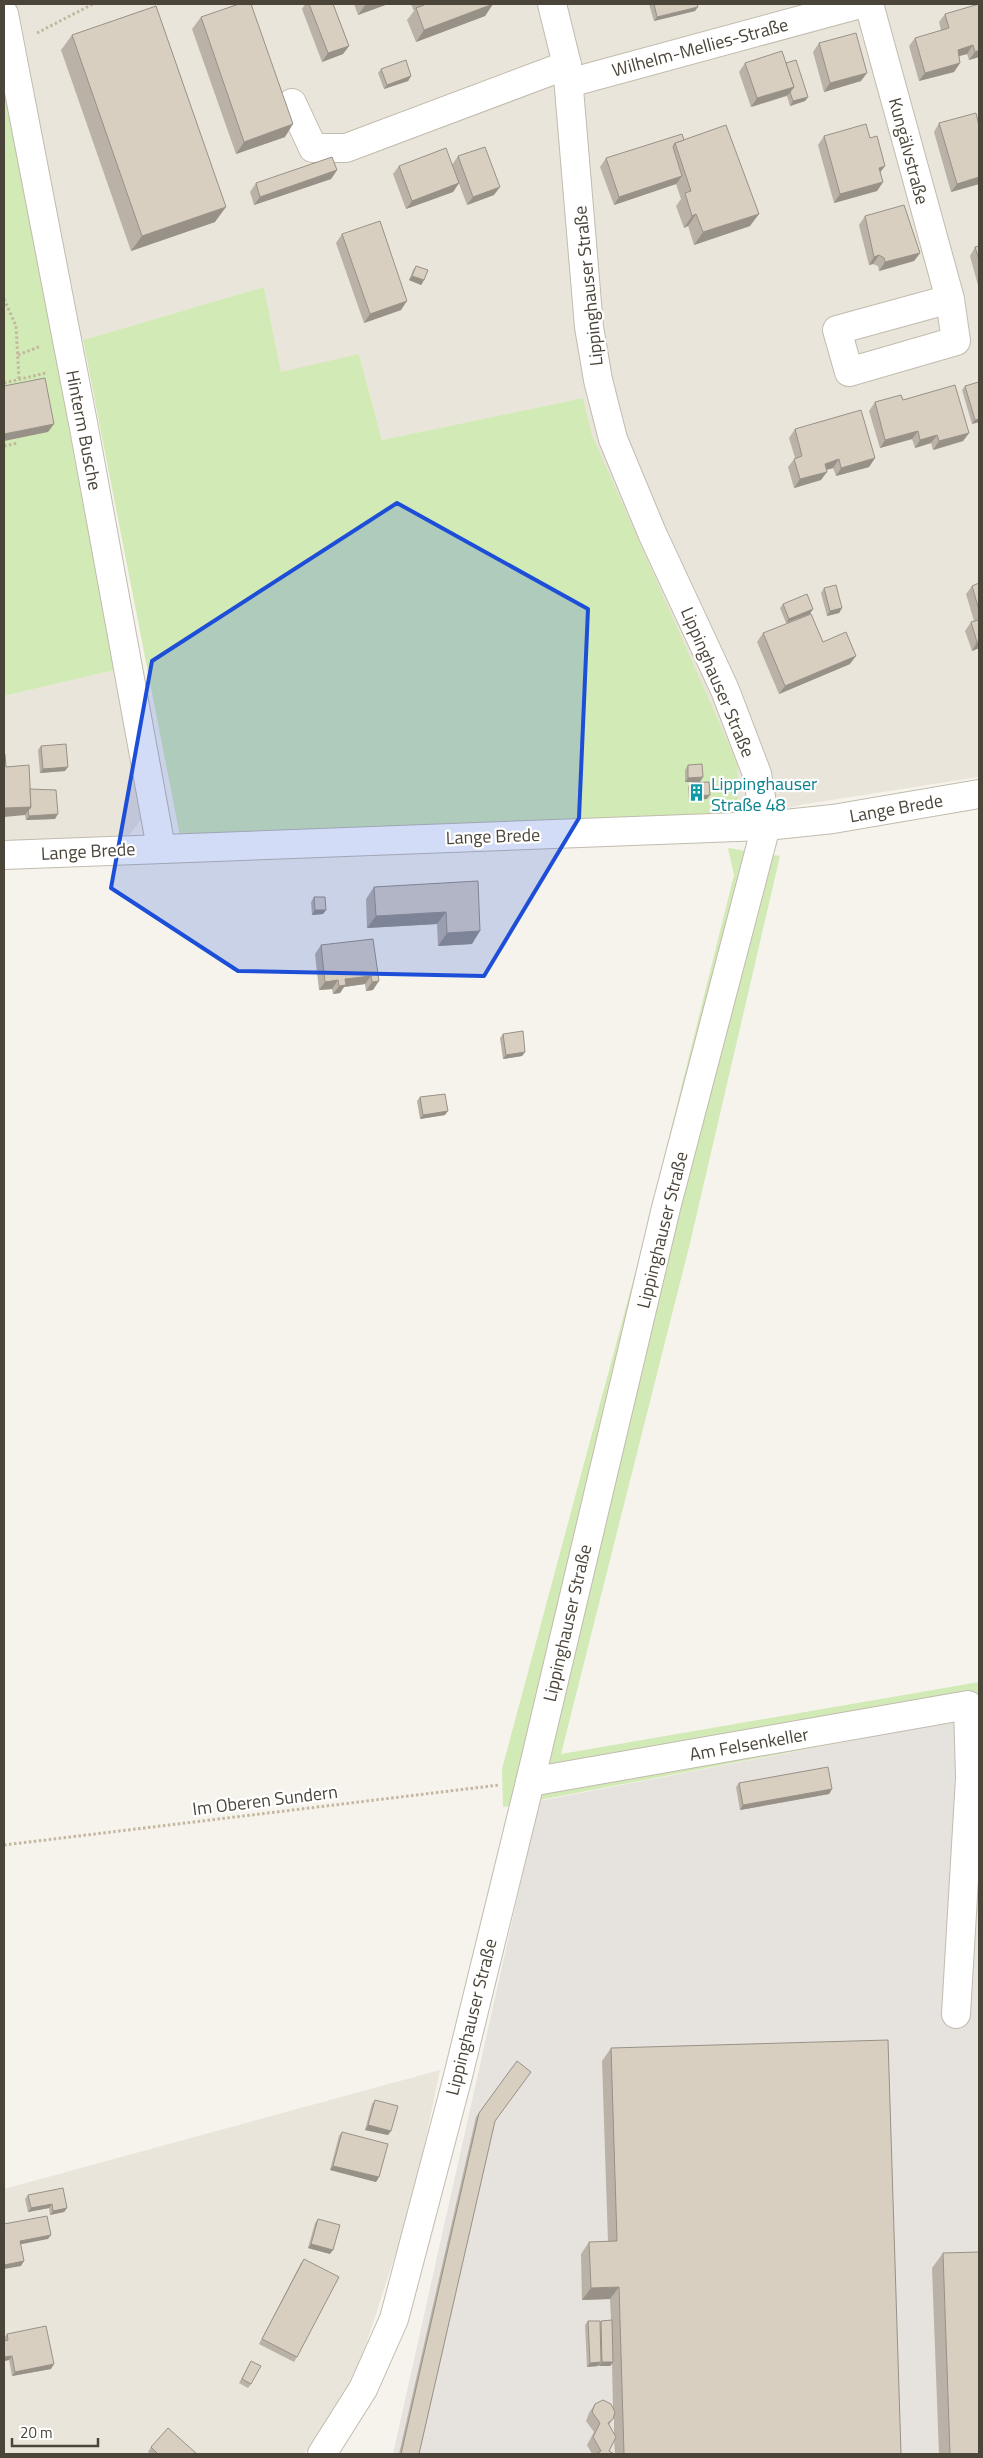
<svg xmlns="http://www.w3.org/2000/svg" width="983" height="2458" viewBox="0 0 983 2458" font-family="'Titillium Web',sans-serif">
	<rect width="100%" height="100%" fill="#f6f3ec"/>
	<g fill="#eae5da">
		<polygon points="4,4 979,4 979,777 806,804 739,818 592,435 583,398 382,440 359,354 281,373 264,287 83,340 55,346"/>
		<polygon points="119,669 142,818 127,838 4,844 4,696"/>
		<polygon points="440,2070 413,2200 346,2406 304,2454 4,2454 4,2189"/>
	</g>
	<polygon fill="#e6e2dd" points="979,1716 979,2454 393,2454 539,1801"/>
	<g fill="#d2eab5">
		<polygon points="4,64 77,473 119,669 4,696"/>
		<polygon points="264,287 281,372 359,354 382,440 583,398 592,435 737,763 739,818 180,836 83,340"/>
		<polygon points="728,848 780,856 690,1243 561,1754 979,1682 979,1716 503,1807 502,1769 637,1266 734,875"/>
	</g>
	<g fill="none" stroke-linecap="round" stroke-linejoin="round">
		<defs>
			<g id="minor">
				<polyline points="869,4 950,299 956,341 849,372 837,330 950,299"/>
				<polyline points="4,14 84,428 161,848"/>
				<polyline points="569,83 860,4"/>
				<polyline points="292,103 313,148 346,148 567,65"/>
				<polyline points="4,855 766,826 833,819 979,794"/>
				<polyline points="530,1782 968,1705 970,1778 956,2014"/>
				<polyline points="322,2454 363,2389 394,2319 457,2080 530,1782 666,1208 766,826 757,774 725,690 652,533 613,439 598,380 589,327 567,65 552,4"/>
			</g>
		</defs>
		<use href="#minor" stroke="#c2bbae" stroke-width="30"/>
		<g stroke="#c4b79f" stroke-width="3" stroke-dasharray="2.5 2.5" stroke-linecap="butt">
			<polyline points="37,33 93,4"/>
			<polyline points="4,299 16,326 19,379"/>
			<polyline points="18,355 41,346"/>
			<polyline points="4,383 46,373"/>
			<polyline points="4,446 18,443"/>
			<polyline points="4,1845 499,1785"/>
		</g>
		<use href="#minor" stroke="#fff" stroke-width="28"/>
	</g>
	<g fill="#bab2a6" fill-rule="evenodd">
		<polygon points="305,4 333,4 349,46 343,54 322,62 302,9"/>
		<polygon points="354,4 388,4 358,15"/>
		<polygon points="411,4 493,4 485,16 416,42 407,20 414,11"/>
		<polygon points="649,4 697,4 695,11 654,21"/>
		<polygon points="979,4 979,57 969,60 967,54 959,56 960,63 954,72 919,81 909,46 915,38 941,30 939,22 945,14"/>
		<polygon points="201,17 285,137 236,154 192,29"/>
		<polygon points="72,35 215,222 131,251 61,50"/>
		<polygon points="819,43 861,81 824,92 813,52"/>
		<polygon points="745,63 786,63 808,97 805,101 790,106 787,96 751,107 739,72"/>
		<polygon points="381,69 411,76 408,81 384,89 378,73"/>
		<polygon points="939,123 979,126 979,184 951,192 934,132"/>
		<polygon points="824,136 880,173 883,182 877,191 834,203 818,145"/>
		<polygon points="684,140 750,226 694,245 688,226 684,228 676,206 681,199 676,184 614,205 600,167 606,158"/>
		<polygon points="458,156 494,195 467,205 452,165"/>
		<polygon points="399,166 459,183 453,192 406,209 393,174"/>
		<polygon points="337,170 331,179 254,205 250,192 256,183"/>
		<polygon points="865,216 920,253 914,261 879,271 878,266 873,264 869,265 859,225"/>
		<polygon points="342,234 401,310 364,323 336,243"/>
		<polygon points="979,246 979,289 970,256 975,247"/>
		<polygon points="416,266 424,280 421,285 409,280 413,270"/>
		<polygon points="979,382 979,422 972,424 962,390 965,386"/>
		<polygon points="903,400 969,433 963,441 933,450 931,443 915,448 912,439 880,448 869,411 875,402"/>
		<polygon points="795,429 875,458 869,467 836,476 833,468 826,470 821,480 794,488 788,467 795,458 789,438"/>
		<polygon points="979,583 979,648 972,651 965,631 971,622 974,621 966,594 972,586"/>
		<polygon points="824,588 842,608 839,613 827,616 821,593"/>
		<polygon points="783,604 810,614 786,623 780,608"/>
		<polygon points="763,633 823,642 850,664 779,694 757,642"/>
		<polygon points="41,746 65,771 40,773 38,750"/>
		<polygon points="688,765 700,782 685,782 685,770"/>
		<polygon points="6,767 30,789 55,819 26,820 25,815"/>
		<polygon points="691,783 707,799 689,800 688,787"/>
		<polygon points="478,881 472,944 438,946 437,924 367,928 366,899 374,887"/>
		<polygon points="314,897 326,910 323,914 312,915 311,902"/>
		<polygon points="373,939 373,990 366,991 365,984 344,987 340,993 333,994 332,989 319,990 315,954 321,945"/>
		<polygon points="503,1034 525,1052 522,1056 503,1059 500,1038"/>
		<polygon points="420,1097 445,1115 420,1119 417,1101"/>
		<polygon points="739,1783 832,1789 829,1794 740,1810 736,1787"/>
		<path d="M611 2048 901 2454H615L614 2440 609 2451 614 2454H592L587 2445 594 2432 586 2421 589 2413 595 2404 613 2408 612 2364 610 2366H599V2365L598 2366 587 2367 585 2325 588 2321 600 2323 601 2321 611 2320 610 2299 582 2300 581 2254 589 2242H608L602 2061ZM614 2417V2434L609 2425Z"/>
		<polygon points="517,2061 494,2121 419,2454 399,2454 476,2117"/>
		<polygon points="375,2100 388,2135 365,2130 372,2104"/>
		<polygon points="342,2132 379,2177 376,2182 330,2170 339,2136"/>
		<polygon points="28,2195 67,2208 64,2212 50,2215 49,2208 28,2212 25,2199"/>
		<polygon points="318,2219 330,2254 308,2248 315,2223"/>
		<polygon points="943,2253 979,2454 939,2454 932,2268"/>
		<polygon points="304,2259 297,2357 294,2362 259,2344 301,2263"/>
		<polygon points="7,2334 51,2369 12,2376 9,2360 4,2361 4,2341 5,2341 4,2338"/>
		<polygon points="251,2361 251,2384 248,2388 239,2383"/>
		<polygon points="151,2447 197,2454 151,2454 148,2452"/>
	</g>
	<g fill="#979187">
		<polygon points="366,4 388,4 358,15"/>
		<polygon points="493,4 485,16 416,42 424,30"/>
		<polygon points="698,7 695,11 654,21 657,17"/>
		<polygon points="973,45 967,54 952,58 958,50"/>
		<polygon points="349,46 343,54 322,62 328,53"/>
		<polygon points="979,50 979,57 969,60 975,52"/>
		<polygon points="960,63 954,72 919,81 925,73"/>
		<polygon points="867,73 861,81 824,92 830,83"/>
		<polygon points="411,76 408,81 384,89 387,85"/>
		<polygon points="794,87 788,95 751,107 757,98"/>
		<polygon points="808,97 805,101 790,106 793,101"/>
		<polygon points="293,124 285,137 236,154 244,142"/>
		<polygon points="885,166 879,174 879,168"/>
		<polygon points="337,170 331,179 254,205 260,197"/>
		<polygon points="682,176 676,184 614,205 619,197"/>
		<polygon points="979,177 979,184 951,192 957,184"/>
		<polygon points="883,182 877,191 834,203 840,194"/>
		<polygon points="459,183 453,192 406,209 412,201"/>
		<polygon points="500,187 494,195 467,205 473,197"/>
		<polygon points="226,207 215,222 131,251 142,236"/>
		<polygon points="696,214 688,226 684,228 692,216"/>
		<polygon points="759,214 750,226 694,245 703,232"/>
		<polygon points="920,253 914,261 879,271 885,262"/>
		<polygon points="879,255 873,264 869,265 874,257"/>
		<polygon points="412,276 424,280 421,285 409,280"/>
		<polygon points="407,301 401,310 364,323 370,314"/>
		<polygon points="979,419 979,422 972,424 975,420"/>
		<polygon points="54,424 48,432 4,441 4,434"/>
		<polygon points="918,431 912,439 880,448 885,440"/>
		<polygon points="969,433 963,441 933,450 939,441"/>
		<polygon points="937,435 931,443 915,448 920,440"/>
		<polygon points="875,458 869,467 836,476 841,468"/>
		<polygon points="839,459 833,468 819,472 825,464"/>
		<polygon points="827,472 821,480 794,488 800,479"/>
		<polygon points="842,608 839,613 827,616 830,611"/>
		<polygon points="813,609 810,614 786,623 789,619"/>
		<polygon points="977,642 979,642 979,648 972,651"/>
		<polygon points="856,656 850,664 779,694 785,686"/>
		<polygon points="68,767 65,771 40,773 43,769"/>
		<polygon points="703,777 700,782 685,782 688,778"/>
		<polygon points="710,795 707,799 689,800 692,796"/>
		<polygon points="31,807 25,815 4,817 4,808"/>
		<polygon points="58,814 55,819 26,820 29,816"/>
		<polygon points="315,910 326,910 323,914 312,915"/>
		<polygon points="446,912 437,924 367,928 376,916"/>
		<polygon points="480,931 472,944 438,946 447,933"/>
		<polygon points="371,976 365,984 344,987 340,993 333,994 345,979"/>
		<polygon points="338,980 332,989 319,990 325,982"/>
		<polygon points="379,981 373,990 366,991 372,982"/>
		<polygon points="525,1052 522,1056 503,1059 506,1055"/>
		<polygon points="448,1111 445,1115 420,1119 423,1115"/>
		<polygon points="832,1789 829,1794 740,1810 743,1805"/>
		<polygon points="368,2125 391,2131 388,2135 365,2130"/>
		<polygon points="333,2166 379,2177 376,2182 330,2170"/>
		<polygon points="52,2204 49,2208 28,2212 31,2208"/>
		<polygon points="67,2208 64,2212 50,2215 53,2211"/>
		<polygon points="51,2235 48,2239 17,2245 20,2241"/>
		<polygon points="311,2244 333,2250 330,2254 308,2248"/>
		<polygon points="24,2261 21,2266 4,2269 4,2265"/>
		<polygon points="619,2287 610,2299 582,2300 591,2288"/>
		<polygon points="12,2356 9,2360 4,2361 4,2357"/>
		<polygon points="601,2362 598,2366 587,2367 590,2363"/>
		<polygon points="602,2362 613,2362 610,2366 599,2366"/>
		<polygon points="54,2364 51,2369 12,2376 15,2372"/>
	</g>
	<g fill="#d8cfc1" stroke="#979187">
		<polygon points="239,4 251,4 293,124 244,142 201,17"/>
		<polygon points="309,4 333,4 349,46 328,53"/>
		<polygon points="424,4 493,4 424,30 416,8 424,5"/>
		<polygon points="654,4 697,4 698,7 657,17"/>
		<polygon points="979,4 979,50 975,52 973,45 958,50 960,63 925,73 915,38 949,28 945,14"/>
		<polygon points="156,6 226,207 142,236 72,35"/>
		<polygon points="856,33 867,73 830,83 819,43"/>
		<polygon points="782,51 794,87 757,98 745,63"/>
		<polygon points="406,60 411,76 387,85 381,69"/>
		<polygon points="796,60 808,97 793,101 790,92 794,87 786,63"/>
		<polygon points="976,113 979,126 979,177 957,184 939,123"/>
		<polygon points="866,124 870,138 877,136 885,166 879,168 883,182 840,194 824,136"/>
		<polygon points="726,125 759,214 703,232 696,214 692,216 685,193 691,191 675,143"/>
		<polygon points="682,134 684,140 675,143 673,147 682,176 619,197 606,158"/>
		<polygon points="485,147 500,187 473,197 458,156"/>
		<polygon points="446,148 459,183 412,201 399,166"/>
		<polygon points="332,157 337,170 260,197 256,183"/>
		<polygon points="904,205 920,253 885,262 884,258 879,255 874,257 865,216"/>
		<polygon points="380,221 407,301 370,314 342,234"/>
		<polygon points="979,246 979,260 975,247"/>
		<polygon points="416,266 428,270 424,280 412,276"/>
		<polygon points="45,378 54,424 4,434 4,386"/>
		<polygon points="979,382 979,419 975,420 965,386"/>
		<polygon points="955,385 969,433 939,441 937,435 920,440 918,431 885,440 875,402 901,395 903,400"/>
		<polygon points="861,410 875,458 841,468 839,459 825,464 827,472 800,479 794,459 802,456 795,429"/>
		<polygon points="979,583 979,610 972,586"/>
		<polygon points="836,585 842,608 830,611 824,588"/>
		<polygon points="807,594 813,609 789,619 783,604"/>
		<polygon points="811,614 823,642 846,632 856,656 785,686 763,633"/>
		<polygon points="979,620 979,642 977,642 971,622"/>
		<polygon points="66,744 68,767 43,769 41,746"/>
		<polygon points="4,754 5,754 6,767 29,765 31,807 4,808"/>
		<polygon points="702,764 703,777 688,778 688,765"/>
		<polygon points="709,782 710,795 692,796 691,783"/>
		<polygon points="30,789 56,790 58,814 29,816 28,811 31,807"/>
		<polygon points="478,881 480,931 447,933 446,912 376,916 374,887"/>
		<polygon points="314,897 325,897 326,910 315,910"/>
		<polygon points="373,939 379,981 372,982 371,976 345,979 346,985 339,986 338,980 325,982 321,945"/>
		<polygon points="523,1031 525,1052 506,1055 503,1034"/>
		<polygon points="445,1094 448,1111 423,1115 420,1097"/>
		<polygon points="828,1767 832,1789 743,1805 739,1783"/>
		<polygon points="888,2040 901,2454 624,2454 619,2287 591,2288 589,2242 617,2241 611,2048"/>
		<polygon points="517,2061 531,2072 495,2121 419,2454 401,2454 479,2113"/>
		<polygon points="375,2100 398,2106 391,2131 368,2125"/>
		<polygon points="342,2132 388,2144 379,2177 333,2166"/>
		<polygon points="63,2188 67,2208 53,2211 52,2204 31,2208 28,2195"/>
		<polygon points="47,2216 51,2235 20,2241 24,2261 4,2265 4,2224"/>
		<polygon points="318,2219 340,2225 333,2250 311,2244"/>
		<polygon points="979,2252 979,2454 950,2454 943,2253"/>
		<polygon points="304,2259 339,2277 297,2357 262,2339"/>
		<polygon points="612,2320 613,2362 602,2362 601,2321"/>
		<polygon points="588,2321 600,2321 601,2362 590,2363"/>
		<polygon points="46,2326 54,2364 15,2372 12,2356 4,2357 4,2341 8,2340 7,2334"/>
		<polygon points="251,2361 261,2366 251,2384 242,2379"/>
		<polygon points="603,2400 611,2404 615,2412 613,2419 608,2423 616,2437 609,2451 614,2454 596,2454 601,2451 593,2437 600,2423 592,2412 595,2404"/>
		<polygon points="168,2428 197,2454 158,2454 151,2447"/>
	</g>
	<path fill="#1d4ed8" fill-opacity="0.2" stroke="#1d4ed8" stroke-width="4" stroke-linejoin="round" d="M397 503 588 609 579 818 484 976 238 971 111 888 152 661Z"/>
	<defs>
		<symbol id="building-bare" viewBox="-9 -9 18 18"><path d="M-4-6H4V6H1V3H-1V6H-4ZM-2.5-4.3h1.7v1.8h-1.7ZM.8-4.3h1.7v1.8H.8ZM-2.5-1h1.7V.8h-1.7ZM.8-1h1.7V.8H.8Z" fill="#0f9aa8" stroke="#fff" stroke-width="2.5" paint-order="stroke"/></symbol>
	</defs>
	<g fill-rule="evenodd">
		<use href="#building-bare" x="684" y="780" width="25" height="25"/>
	</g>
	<g text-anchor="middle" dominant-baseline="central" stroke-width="4.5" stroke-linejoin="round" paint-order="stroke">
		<g font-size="18" fill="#4b4439" stroke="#fff">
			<text transform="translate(700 47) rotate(-15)">Wilhelm-Mellies-Straße</text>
			<text transform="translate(909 151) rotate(75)">Kungälvstraße</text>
			<text transform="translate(588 286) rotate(-96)">Lippinghauser Straße</text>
			<text transform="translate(84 430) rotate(79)">Hinterm Busche</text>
			<text transform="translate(718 682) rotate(67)">Lippinghauser Straße</text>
			<text transform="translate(896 808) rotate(-10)">Lange Brede</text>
			<text transform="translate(493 836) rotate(-2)">Lange Brede</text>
			<text transform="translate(88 851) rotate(-3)">Lange Brede</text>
			<text transform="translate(662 1230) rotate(-76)">Lippinghauser Straße</text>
			<text transform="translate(567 1623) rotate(-77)">Lippinghauser Straße</text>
			<text transform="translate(749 1744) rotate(-10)">Am Felsenkeller</text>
			<text transform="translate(265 1800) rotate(-7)">Im Oberen Sundern</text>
			<text transform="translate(471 2017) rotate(-76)">Lippinghauser Straße</text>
		</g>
		<g font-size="18" fill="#0d838f" stroke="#fff" text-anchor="start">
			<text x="711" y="783">Lippinghauser<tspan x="711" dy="21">Straße 48</tspan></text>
		</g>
	</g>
	<rect width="983" height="2458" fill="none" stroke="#4b4439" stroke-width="10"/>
	<path d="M12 2438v8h86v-8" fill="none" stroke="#4b4439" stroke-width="2.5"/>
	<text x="20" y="2438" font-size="15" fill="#4b4439" stroke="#ffffff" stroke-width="4" paint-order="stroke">20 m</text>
</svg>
